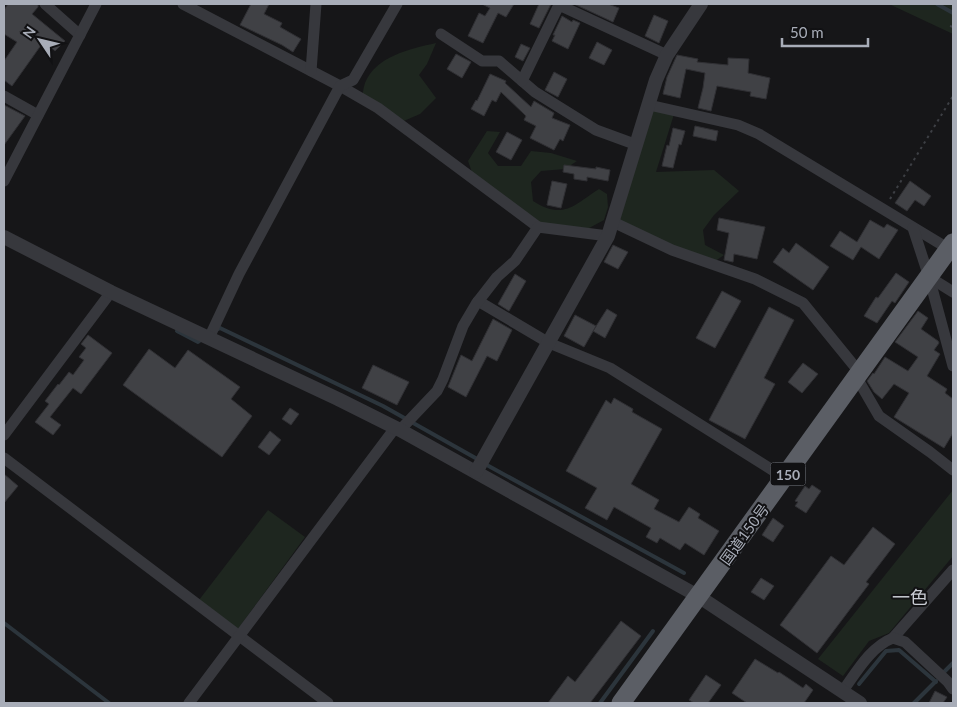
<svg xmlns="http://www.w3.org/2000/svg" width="957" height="707" viewBox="0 0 957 707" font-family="Lato,'Noto Sans JP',sans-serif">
	<rect width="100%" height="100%" fill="#161618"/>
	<g fill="#1e261f">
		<polygon points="889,4 953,4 953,34"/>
		<path d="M436 43 427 64 419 75 436 98 420 114 399 123 362 99C363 94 363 88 365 83 376 56 410 49 436 43Z"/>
		<polygon points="649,105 675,111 656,172 714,170 739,191 714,215 703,230 705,245 724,255 711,264 614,217"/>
		<path d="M487 131 500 132 488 153 498 166H521L531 151 551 153 577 161 565 169 541 171 531 182 533 201C563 220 573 206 599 189L607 194 608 207 604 220 580 233 538 227 474 178 468 161Z"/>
		<polygon points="953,490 953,556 889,633 869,641 843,676 818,659"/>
		<polygon points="268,510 305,537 238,629 199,600"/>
	</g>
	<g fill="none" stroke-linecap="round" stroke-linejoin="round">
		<g stroke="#2c353c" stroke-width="4">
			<polyline points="937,4 953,13"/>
			<polyline points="216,330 220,328 383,406 479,460"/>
			<polyline points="177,331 198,342 202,339"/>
			<polyline points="485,464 684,573"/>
			<polyline points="4,623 109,703"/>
			<polyline points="942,674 953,663"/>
			<polyline points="859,684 886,651 899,650 936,682"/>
			<polyline points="600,703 653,631"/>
			<polyline points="914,703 936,681"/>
		</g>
	</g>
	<g fill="#404145" stroke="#303034">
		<polygon points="8,4 38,4 38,7 32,14 65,41 55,51 44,41 12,86 4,80 4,61 17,42 4,34 4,10"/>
		<polygon points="251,4 269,4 264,14 282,23 280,27 301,39 293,52 282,45 240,25"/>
		<polygon points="482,4 514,4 506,17 498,13 483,43 468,36 479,13 485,16 490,8"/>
		<polygon points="539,4 551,4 539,28 530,24"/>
		<polygon points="574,4 608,4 619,8 613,22"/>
		<polygon points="654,15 668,21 659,43 645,36"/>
		<polygon points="562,16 572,22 573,20 580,23 568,49 552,41 555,35 553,35"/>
		<polygon points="597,42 612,50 604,65 589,58"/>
		<polygon points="521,44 530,48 523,61 515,57"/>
		<polygon points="456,54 471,62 462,78 447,69"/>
		<polygon points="677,55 698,59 697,62 728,65 728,58 749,59 748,73 770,78 766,99 750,96 751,92 717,86 711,111 698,108 703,88 705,73 686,69 680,98 663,94 667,77"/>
		<polygon points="554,72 567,79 558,97 545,90"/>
		<polygon points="490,74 506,81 505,83 531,107 534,101 554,113 552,118 570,125 563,141 560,139 554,150 530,138 536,126 524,120 526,116 501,92 496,102 492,100 484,116 471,109 476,100 477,101"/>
		<polygon points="4,105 25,116 4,145"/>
		<polygon points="695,126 718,131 716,141 693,136"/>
		<polygon points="673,128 685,131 681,145 679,144 673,168 662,166 667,145 669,146"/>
		<polygon points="507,132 522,140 511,160 496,152"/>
		<polygon points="564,165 596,169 596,167 610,170 608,181 587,177 587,181 574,179 574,174 563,172"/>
		<polygon points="552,181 567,184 561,208 547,205"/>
		<polygon points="910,181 931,196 924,206 915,200 907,211 895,203"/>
		<polygon points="719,218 765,227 757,259 734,254 733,262 724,260 729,233 717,230"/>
		<polygon points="870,220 884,228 887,224 898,230 879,259 861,247 853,260 830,246 840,231 857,242"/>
		<polygon points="796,243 829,267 813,290 773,262 783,248 789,253"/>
		<polygon points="613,245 628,252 618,269 604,262"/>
		<polygon points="896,273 909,282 895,303 892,301 877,323 864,316 876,297 878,298"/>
		<polygon points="515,274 526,281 509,311 498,304"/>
		<polygon points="722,291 741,301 715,348 696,338"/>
		<polygon points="769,307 794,320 764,378 775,384 745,439 709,420"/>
		<polygon points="607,309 617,315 605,338 593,331"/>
		<polygon points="918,311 928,318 921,329 938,341 939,343 934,350 940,354 927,376 947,389 945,393 953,399 953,433 944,448 894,417 909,393 894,384 882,399 874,392 867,381 873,373 874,374 885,357 908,371 918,357 895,342"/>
		<polygon points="575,315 596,326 584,347 564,336"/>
		<polygon points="493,319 512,330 497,361 487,356 466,397 448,387 461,355 472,361"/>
		<polygon points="88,335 112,353 81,394 73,388 50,417 61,425 53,435 35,422 49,404 45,401 58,384 59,385 69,372 73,375 84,360 79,357 86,348 81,344"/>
		<polygon points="149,349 175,368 188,350 240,387 231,399 252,416 222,457 123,385"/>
		<polygon points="803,363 818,374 802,393 788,382"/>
		<polygon points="373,365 409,382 397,405 362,388"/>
		<polygon points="614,398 633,409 632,412 662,429 631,484 659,500 654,509 679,522 689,507 700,514 698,518 719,531 704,555 685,543 680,550 660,538 657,543 646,537 651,528 614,507 607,520 585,508 597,488 566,471 606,400 611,404"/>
		<polygon points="290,408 299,414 291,425 282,419"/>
		<polygon points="270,431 281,440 269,455 258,447"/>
		<polygon points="4,474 18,486 4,503"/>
		<polygon points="812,485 821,491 806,513 795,506 798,502 795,501 805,486 809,489"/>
		<polygon points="773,518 784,526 773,542 762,535"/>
		<polygon points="873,527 895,544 866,582 869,584 817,653 780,625 831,556 844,565"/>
		<polygon points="761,578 774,586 764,600 751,592"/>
		<polygon points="621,621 641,636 590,703 548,703 568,676 575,682"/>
		<polygon points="755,659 778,673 779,672 803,688 806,684 813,690 804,703 747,703 732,693"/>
		<polygon points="706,675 721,685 708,703 694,703 689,700"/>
		<polygon points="935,691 947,697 943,703 929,703"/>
	</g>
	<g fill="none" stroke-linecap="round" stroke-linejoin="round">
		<g stroke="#3d3f44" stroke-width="2" stroke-dasharray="2.5 4" stroke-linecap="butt">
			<polyline points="950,26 953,27"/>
			<polyline points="890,199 953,96"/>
		</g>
		<g stroke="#37383d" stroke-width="11">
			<polyline points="45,4 80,35"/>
			<polyline points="183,4 340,86 378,108 538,227"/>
			<polyline points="441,34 482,61 499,61 535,92 596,130 637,145"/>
			<polyline points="311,71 316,4"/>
			<polyline points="522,81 559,5 667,55"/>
			<polyline points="4,96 38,115"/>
			<polyline points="649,105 738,125 759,134 949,249"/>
			<polyline points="4,181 96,4"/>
			<polyline points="613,222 672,250 755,279 803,303 860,373"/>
			<polyline points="913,228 929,277 953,366"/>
			<polyline points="929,277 953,292"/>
			<polyline points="478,301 549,343 610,368 785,478"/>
			<polyline points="209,338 239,274 340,86 353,80 397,4"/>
			<polyline points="857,378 879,416 930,452 953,470"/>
			<polyline points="400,430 437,391 443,379 463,326 476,304 497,277 515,261 538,227 608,236"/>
			<polyline points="4,435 111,292"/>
			<polyline points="4,458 328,703"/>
			<polyline points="893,638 953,570"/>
			<path d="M842 692C856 673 870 647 893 638L905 642 948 682 953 689"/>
			<polyline points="189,703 395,428"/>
		</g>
		<g stroke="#37383d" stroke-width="14">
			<polyline points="4,237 111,292 338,399 400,430 698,596 860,703"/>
			<polyline points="476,472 608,236 656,80 667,55 701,4"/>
		</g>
		<polyline stroke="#5b5e65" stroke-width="19" points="621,703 953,243"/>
	</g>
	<g text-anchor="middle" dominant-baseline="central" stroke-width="4" stroke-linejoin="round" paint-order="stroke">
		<rect fill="#111113" stroke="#7b7e86" stroke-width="1" x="770.5" y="462.5" width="35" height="23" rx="4"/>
		<g font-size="14" font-weight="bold" fill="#a8adb8">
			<text x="788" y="474">150</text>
		</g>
		<g font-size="15" fill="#a8adb8" stroke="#111113">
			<text transform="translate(744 534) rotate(-54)">国道150号</text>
		</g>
		<g font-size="18" fill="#c9ccd4" stroke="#111113">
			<text x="910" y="597">一色</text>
		</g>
	</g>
	<rect width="957" height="707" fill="none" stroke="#a8adb8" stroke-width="10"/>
	<g transform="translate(40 40) rotate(305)" stroke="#111113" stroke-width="4" paint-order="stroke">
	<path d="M0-4L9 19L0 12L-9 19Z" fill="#a8adb8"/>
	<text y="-8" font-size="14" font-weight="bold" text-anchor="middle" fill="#a8adb8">N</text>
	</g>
	<path d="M782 38v8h86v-8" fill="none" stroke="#a8adb8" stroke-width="2.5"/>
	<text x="790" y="38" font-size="15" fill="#a8adb8" stroke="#111113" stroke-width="4" paint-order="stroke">50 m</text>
</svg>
